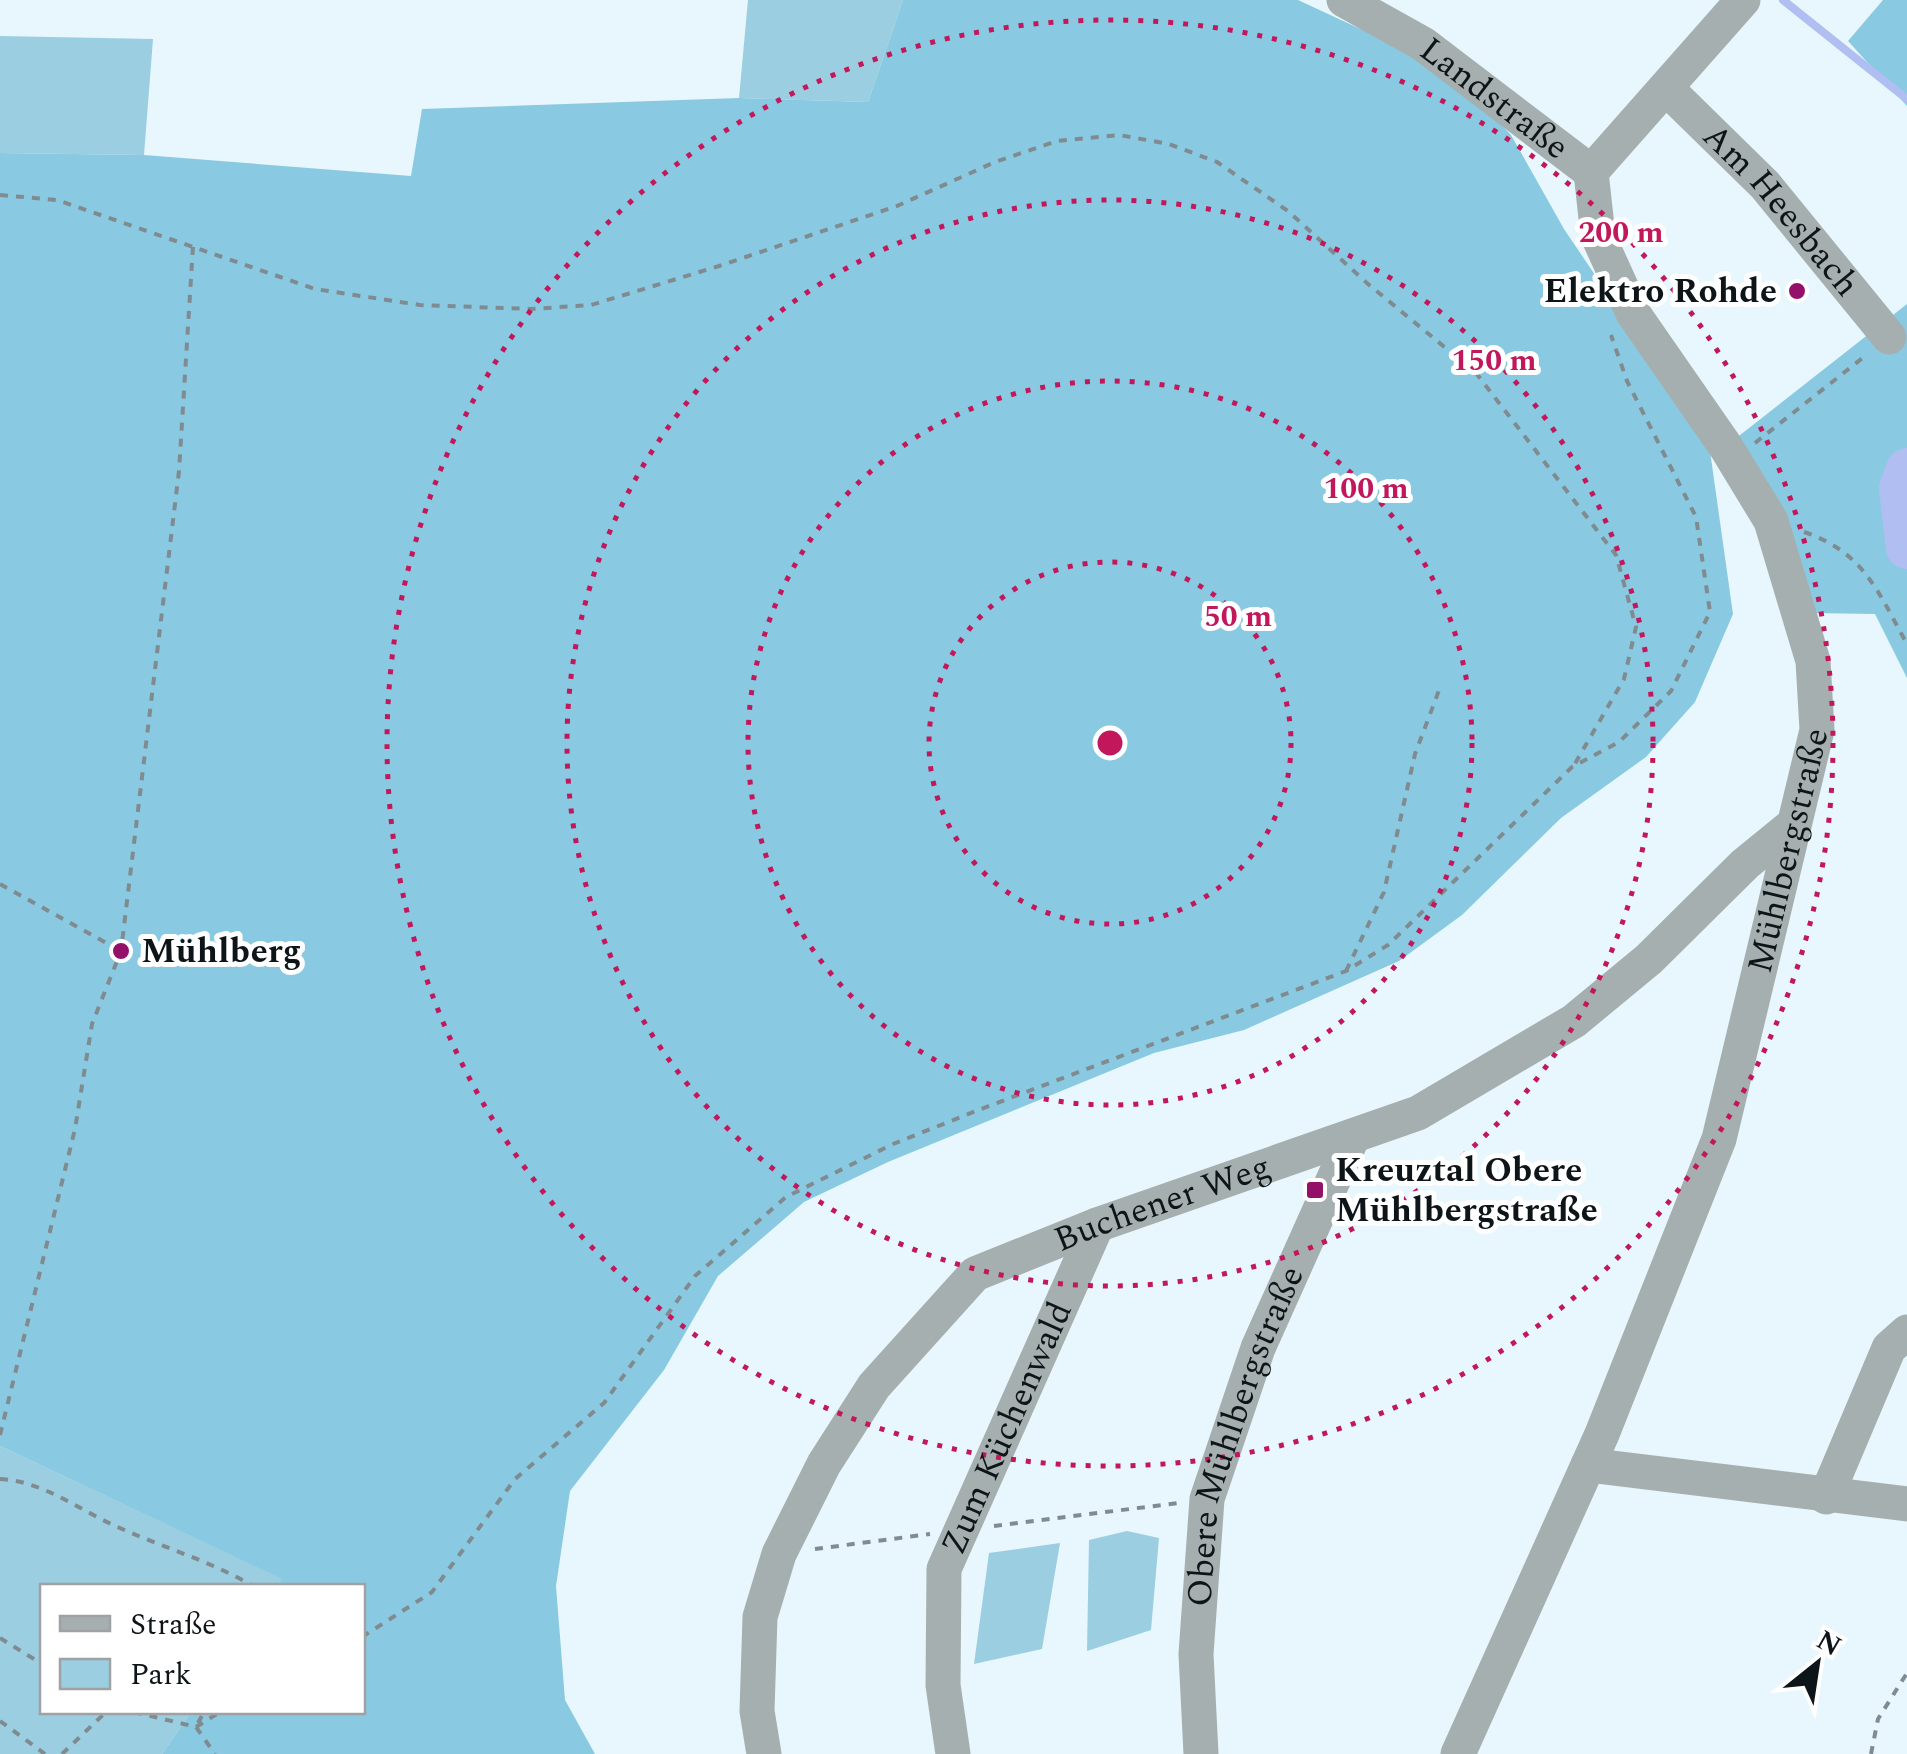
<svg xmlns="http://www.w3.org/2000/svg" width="1907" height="1754" viewBox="0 0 1907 1754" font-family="Spectral,serif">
	<rect width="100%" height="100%" fill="#e7f7fd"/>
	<g fill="#9bcee1">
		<polygon points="748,0 903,0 868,102 739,98"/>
		<polygon points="0,36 153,39 144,155 0,153"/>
		<polygon points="0,1446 283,1579 278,1586 42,1586 42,1712 191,1712 162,1754 0,1754"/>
		<polygon points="1127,1531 1159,1538 1151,1630 1087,1651 1089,1540"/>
		<polygon points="1060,1543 1042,1649 974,1664 989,1553"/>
	</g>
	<g fill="#89cae2">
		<polygon points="903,0 1298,0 1451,71 1511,135 1564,229 1709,444 1733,614 1695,702 1646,757 1561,818 1462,915 1399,961 1244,1030 1154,1053 888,1162 804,1202 718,1276 664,1370 570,1491 556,1586 565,1700 595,1754 162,1754 191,1712 362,1712 362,1586 278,1586 282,1579 0,1446 0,153 144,155 411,176 422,109 739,98 868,102"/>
		<polygon points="1883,0 1907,0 1907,106 1848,41"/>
		<polygon points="1907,304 1907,678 1875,614 1810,613 1735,439"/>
	</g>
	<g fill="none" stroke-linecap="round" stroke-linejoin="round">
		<polyline stroke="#b0bef1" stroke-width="8" points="1783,0 1907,99"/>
		<polyline stroke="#b0bef1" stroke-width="42" points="1907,469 1900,488 1907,548"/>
		<g stroke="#808b90" stroke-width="4" stroke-dasharray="8 8" stroke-linecap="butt">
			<polyline points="0,195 57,200 315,289 420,305 531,309 591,305 719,266 897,206 995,162 1057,141 1119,135 1169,144 1217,162 1288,211 1368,284 1476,373 1616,555 1636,627 1624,679 1573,767"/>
			<polyline points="1755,443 1865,356"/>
			<path d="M1804 532C1864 552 1878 592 1907 644"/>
			<polyline points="0,884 121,951"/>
			<polyline points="1346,971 1384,892 1415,754 1441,685"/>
			<polyline points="0,1435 75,1129 92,1024 121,951 179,471 193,246"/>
			<path d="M0 1479C40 1481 74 1506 109 1523 157 1546 207 1559 253 1586"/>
			<polyline points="994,1526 1178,1503"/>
			<polyline points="815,1549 930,1534"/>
			<polyline points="362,1637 432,1592 515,1479 604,1403 695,1276 786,1197 893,1144 981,1109 1346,971 1388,945 1572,767 1619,742 1671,691 1710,612 1696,517 1627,381 1611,335"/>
			<polyline points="0,1638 42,1664"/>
			<polyline points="134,1712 196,1727 215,1754"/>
			<polyline points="0,1721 45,1754"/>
			<polyline points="198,1723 204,1712"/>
			<polyline points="196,1727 220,1712"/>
			<polyline points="62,1754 106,1712"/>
			<polyline points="1871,1754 1878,1719 1907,1673"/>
		</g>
		<g stroke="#a6afaf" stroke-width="35">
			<path id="s1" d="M1344 0 1423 44 1591 172"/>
			<path id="s2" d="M1666 88 1765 185 1889 337"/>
			<polyline points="1588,1465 1907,1504"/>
			<polyline points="1826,1497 1889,1348 1907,1332"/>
			<path id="s3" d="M764 1754 757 1711 760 1617 779 1554 824 1464 874 1386 975 1274 1097 1225 1418 1113 1574 1021 1649 959 1745 864 1793 825"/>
			<path id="s4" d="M953 1754 943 1685 944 1569 1097 1225"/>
			<path id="s5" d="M1201 1754 1196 1654 1207 1499 1258 1348 1353 1136"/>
			<path id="s6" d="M1458 1754 1602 1434 1719 1139 1817 730 1813 661 1771 521 1726 447 1633 313 1598 236 1591 172 1743 0"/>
		</g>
	</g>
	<g fill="none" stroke="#c2185b" stroke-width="5" stroke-dasharray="5 10">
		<circle cx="1110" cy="743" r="181"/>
		<circle cx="1110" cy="743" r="362"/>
		<circle cx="1110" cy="743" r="543"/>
		<circle cx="1110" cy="743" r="723"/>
	</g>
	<g fill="#94116a" stroke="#fff" stroke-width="4">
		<circle cx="1797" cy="291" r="10"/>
		<circle cx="121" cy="951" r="10"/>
		<rect x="1305" y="1180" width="20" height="20" rx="5"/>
	</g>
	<g text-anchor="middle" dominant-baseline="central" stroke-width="10" stroke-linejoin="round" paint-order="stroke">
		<g font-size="35" fill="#0e1518" stroke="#fff">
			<text stroke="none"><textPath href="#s1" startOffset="180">Landstraße</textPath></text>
			<text stroke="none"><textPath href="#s2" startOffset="168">Am Heesbach</textPath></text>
			<text stroke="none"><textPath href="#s6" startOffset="965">Mühlbergstraße</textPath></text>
			<text stroke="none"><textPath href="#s3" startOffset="748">Buchener Weg</textPath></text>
			<text stroke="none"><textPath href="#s4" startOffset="340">Zum Küchenwald</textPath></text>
			<text stroke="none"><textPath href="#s5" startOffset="325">Obere Mühlbergstraße</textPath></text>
		</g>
		<g font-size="35" font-weight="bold" fill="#0e1518" stroke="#fff" text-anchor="start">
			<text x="1777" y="291" text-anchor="end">Elektro Rohde</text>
			<text x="141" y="951">Mühlberg</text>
			<text x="1335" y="1170">Kreuztal Obere<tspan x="1335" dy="40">Mühlbergstraße</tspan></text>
		</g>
	</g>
	<circle cx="1110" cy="743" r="15" fill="#c2185b" stroke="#fff" stroke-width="5"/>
	<g font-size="30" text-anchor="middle" font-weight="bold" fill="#c2185b" stroke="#fff" stroke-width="10" stroke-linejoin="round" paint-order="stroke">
		<text x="1621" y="242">200 m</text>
		<text x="1494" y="370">150 m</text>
		<text x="1366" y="498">100 m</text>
		<text x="1238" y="626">50 m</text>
	</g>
	<rect x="40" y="1584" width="325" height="130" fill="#ffffff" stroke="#9fa1a3" stroke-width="2.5"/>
	<rect x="60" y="1616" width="50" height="15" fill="#a6afaf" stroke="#9fa1a3" stroke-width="2.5"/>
	<text x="130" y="1634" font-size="30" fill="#0e1518">Straße</text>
	<rect x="60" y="1659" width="50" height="30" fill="#9bcee1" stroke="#9fa1a3" stroke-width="2.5"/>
	<text x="130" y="1684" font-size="30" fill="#0e1518">Park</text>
	<g transform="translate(1817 1664) rotate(30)" stroke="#ffffff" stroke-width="8" paint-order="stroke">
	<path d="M0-8L18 38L0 25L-18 38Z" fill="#0e1518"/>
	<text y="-15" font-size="28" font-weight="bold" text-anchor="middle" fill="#0e1518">N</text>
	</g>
</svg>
